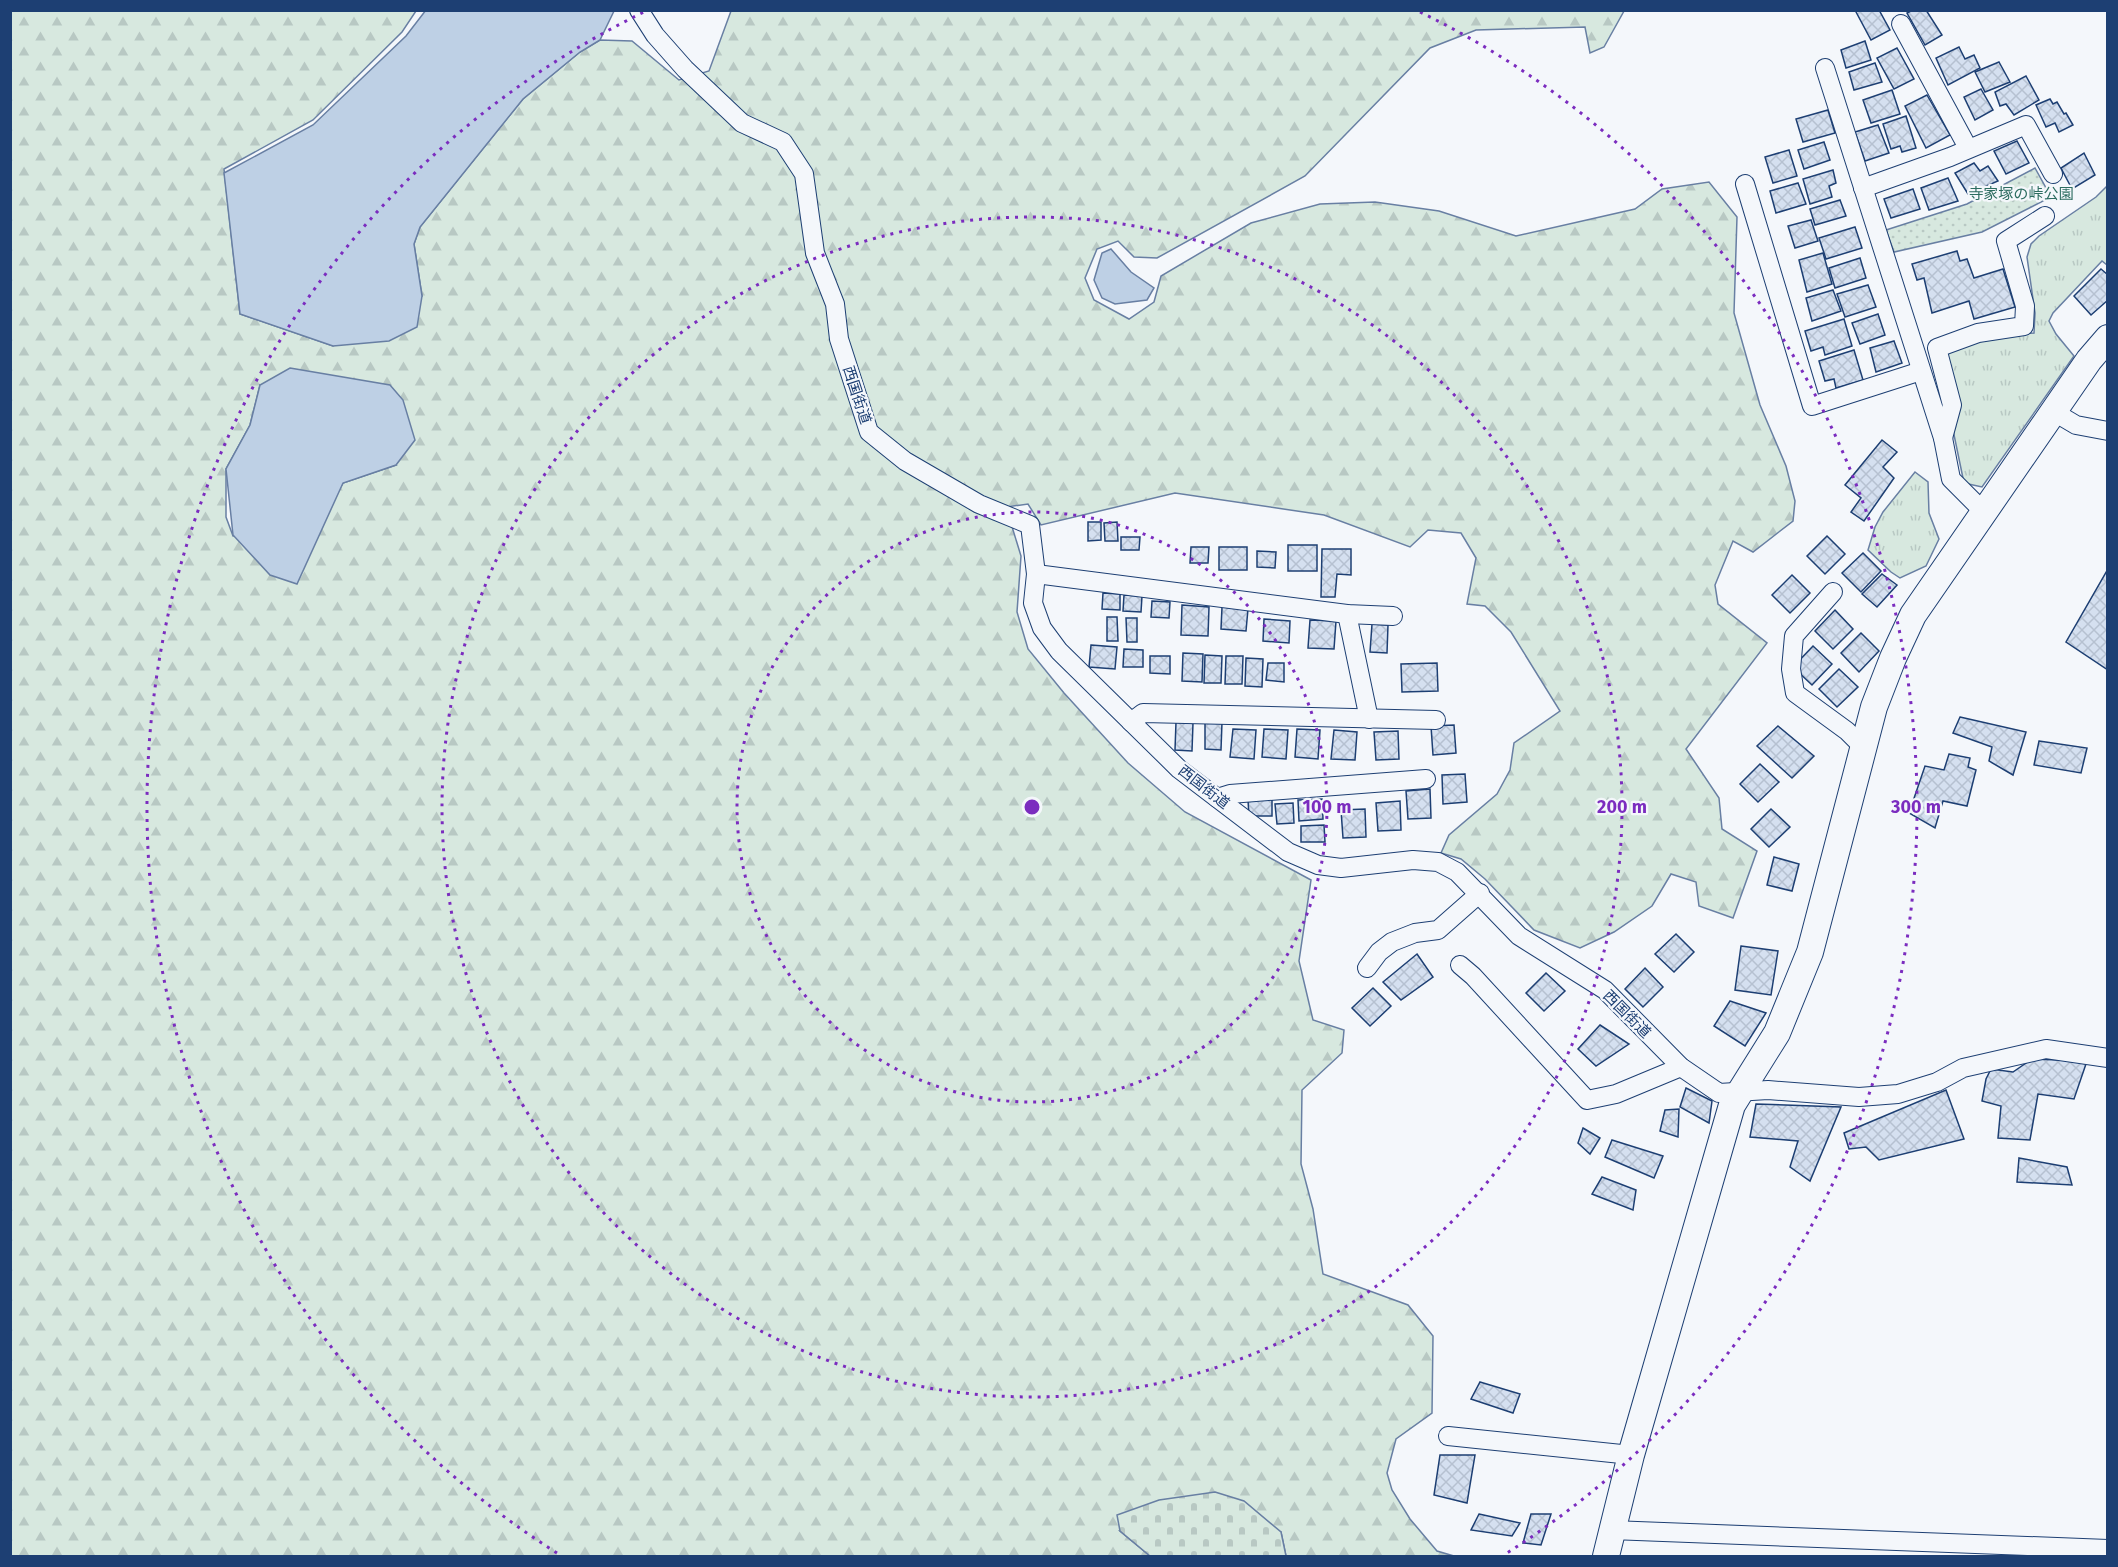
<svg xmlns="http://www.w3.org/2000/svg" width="2118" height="1567" viewBox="0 0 2118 1567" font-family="'Fira Sans','Noto Sans JP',sans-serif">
	<defs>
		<pattern id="grass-tufts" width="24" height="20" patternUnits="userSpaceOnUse" patternTransform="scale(1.5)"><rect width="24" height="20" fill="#d7e8df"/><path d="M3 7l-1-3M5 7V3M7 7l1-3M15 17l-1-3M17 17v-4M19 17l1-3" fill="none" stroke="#b8c8c3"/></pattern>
		<pattern id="forest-firs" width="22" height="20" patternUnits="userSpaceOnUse" patternTransform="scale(1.5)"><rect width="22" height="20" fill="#d7e8df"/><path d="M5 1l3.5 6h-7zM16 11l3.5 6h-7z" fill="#b8c8c3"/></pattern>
		<pattern id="cemetery-stones" width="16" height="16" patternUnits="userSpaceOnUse" patternTransform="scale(1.5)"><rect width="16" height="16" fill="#d7e8df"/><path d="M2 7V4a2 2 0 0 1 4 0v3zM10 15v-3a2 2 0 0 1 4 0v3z" fill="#b8c8c3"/></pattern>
		<pattern id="park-dots" width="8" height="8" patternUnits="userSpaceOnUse" patternTransform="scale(1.5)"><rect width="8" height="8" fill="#d7e8df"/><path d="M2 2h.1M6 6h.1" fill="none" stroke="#b8c8c3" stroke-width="1.8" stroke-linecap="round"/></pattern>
		<pattern id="building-cross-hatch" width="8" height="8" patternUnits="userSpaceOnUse" patternTransform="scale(1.5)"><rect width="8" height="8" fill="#d5e0f0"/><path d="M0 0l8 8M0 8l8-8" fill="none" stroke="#b6c1d1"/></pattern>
	</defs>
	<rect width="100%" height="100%" fill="#f4f7fb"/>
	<g fill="url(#grass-tufts)" stroke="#687fa3" stroke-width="1.5">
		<polygon points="2107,186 2107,265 2102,261 2053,313 2049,321 2056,334 2074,356 1982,487 1964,483 1953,430 1946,350 2006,335 2034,333 2035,313 2027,257 2031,244 2039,236 2096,197"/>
		<polygon points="1915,472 1928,482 1929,513 1939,539 1926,566 1900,578 1891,572 1868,550 1875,527 1883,512"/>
	</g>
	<path fill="url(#forest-firs)" stroke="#687fa3" stroke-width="1.5" fill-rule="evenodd" d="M11 11H416L402 32 313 120 224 169 240 314 333 346 422 296 414 244 420 227 523 99 580 52 600 40 632 41 679 80 709 71 731 11H1624L1604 47 1590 53 1585 27 1476 30 1430 48 1305 176 1157 258 1134 257 1118 241 1097 249 1085 278 1094 300 1129 319 1154 302 1161 276 1251 223 1320 204 1375 202 1439 211 1516 236 1635 209 1662 189 1709 182 1737 217 1734 313 1760 405 1786 466 1795 501 1793 521 1753 552 1733 541 1715 585 1718 604 1767 643 1686 749 1719 798 1722 829 1757 851 1733 918 1699 906 1696 882 1671 874 1652 906 1614 932 1580 948 1534 930 1485 879 1461 859 1441 853 1449 835 1497 794 1510 770 1514 743 1560 711 1511 632 1485 606 1467 604 1476 558 1461 533 1428 530 1410 547 1324 515 1175 493 1041 525 1028 504 1006 507 1021 556 1017 612 1028 649 1064 693 1128 763 1185 812 1311 880 1299 961 1313 1020 1344 1030 1342 1053 1302 1090 1301 1164 1313 1209 1323 1274 1408 1305 1433 1336 1432 1413 1396 1439 1387 1473 1392 1490 1410 1519 1437 1551 1454 1556H1286L1281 1532 1120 1531 1150 1556H11ZM260 385 396 465 343 483 316 529 233 536 226 517V469L250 425Z"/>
	<polygon fill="url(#cemetery-stones)" stroke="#687fa3" stroke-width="1.5" points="1215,1492 1244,1501 1281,1532 1286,1556 1150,1556 1120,1531 1117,1515 1159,1500"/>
	<polygon fill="url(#park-dots)" stroke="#687fa3" stroke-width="1.5" points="2035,168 2051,197 1982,232 1894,252 1886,230 1967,204"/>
	<g fill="#bed0e5" stroke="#687fa3" stroke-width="1.5">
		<polygon points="426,10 614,11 600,40 580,52 523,99 420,227 414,244 422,296 417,327 389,341 333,346 240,314 224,173 313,125 406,36"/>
		<polygon points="1111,249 1131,272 1154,288 1147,300 1115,304 1102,298 1094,280 1102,253"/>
		<polygon points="290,368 390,385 403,400 415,440 396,465 343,483 297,584 270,575 233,535 226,469 250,425 260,385"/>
	</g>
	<g fill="url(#building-cross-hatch)" stroke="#1d3f73" stroke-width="1.5">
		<polygon points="1855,10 1879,10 1890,30 1871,40"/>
		<polygon points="1913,10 1926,10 1942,35 1925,45 1907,13"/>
		<polygon points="1865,41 1871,60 1846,68 1841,50"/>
		<polygon points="1959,47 1965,59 1974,55 1980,68 1948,85 1936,58"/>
		<polygon points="1897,48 1914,79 1894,89 1877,58"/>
		<polygon points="1999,62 2010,82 1985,92 1975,72"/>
		<polygon points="1875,63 1882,82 1854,90 1849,72"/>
		<polygon points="2026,76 2039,100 2014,115 2006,104 2000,106 1995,92"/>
		<polygon points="1981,89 1993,110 1975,120 1964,97"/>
		<polygon points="1892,90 1900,114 1871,123 1863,100"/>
		<polygon points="1927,95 1950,135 1926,148 1905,106"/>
		<polygon points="2050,99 2053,104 2057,102 2064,114 2066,113 2073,125 2059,132 2055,123 2046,127 2036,105"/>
		<polygon points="1828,110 1835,133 1803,142 1796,119"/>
		<polygon points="1906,116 1916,148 1902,152 1900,146 1891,149 1883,124"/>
		<polygon points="1878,125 1889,153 1865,161 1855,132"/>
		<polygon points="2017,141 2029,163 2006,174 1994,151"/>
		<polygon points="1824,142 1830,160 1804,169 1798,150"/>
		<polygon points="1789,150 1797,176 1773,183 1765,157"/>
		<polygon points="2084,153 2095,175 2072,189 2061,168"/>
		<polygon points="1974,163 1980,171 1988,166 1998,181 1968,194 1955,173"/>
		<polygon points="1833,170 1836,183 1829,186 1832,197 1810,204 1803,179"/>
		<polygon points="1948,178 1958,201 1929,210 1921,188"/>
		<polygon points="1798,183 1806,204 1776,213 1770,191"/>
		<polygon points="1913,189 1920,209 1891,218 1884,199"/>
		<polygon points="1840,200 1846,216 1815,225 1810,209"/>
		<polygon points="1811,220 1818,241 1795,248 1788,226"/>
		<polygon points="1855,227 1862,248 1826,259 1819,238"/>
		<polygon points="1957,251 1960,261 1967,259 1974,278 2003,269 2015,307 1974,319 1969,301 1932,313 1924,278 1917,280 1912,264"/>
		<polygon points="1823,253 1832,284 1807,292 1799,260"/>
		<polygon points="1860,258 1866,278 1835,288 1829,268"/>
		<polygon points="2101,269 2108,275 2108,300 2091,315 2074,296"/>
		<polygon points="1868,285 1876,307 1845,317 1837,294"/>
		<polygon points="1833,290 1841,311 1812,321 1806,298"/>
		<polygon points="1878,314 1885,335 1860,344 1852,323"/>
		<polygon points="1844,319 1852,346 1825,355 1823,347 1811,351 1805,331"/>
		<polygon points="1894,341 1902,363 1876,372 1870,348"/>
		<polygon points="1854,350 1863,380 1836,388 1834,379 1825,381 1819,361"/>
		<polygon points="1882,440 1897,452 1883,467 1894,478 1864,521 1851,512 1861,498 1845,485"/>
		<polygon points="1088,522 1101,522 1101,540 1088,541"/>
		<polygon points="1117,522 1118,541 1105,541 1104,523"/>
		<polygon points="1827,536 1845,554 1825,574 1807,556"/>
		<polygon points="1121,537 1140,537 1139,550 1121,550"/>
		<rect x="1288" y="545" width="29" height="26"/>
		<polygon points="1191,547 1209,547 1208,563 1190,563"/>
		<rect x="1219" y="547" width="28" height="23"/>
		<polygon points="1322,549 1351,549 1351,575 1337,574 1335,597 1321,597"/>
		<polygon points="1257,551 1276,552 1275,568 1257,567"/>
		<polygon points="1863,553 1881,571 1861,592 1842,573"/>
		<polygon points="2108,569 2107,639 2108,670 2066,642"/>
		<polygon points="1882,574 1897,585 1877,607 1862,594"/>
		<polygon points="1792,575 1810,593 1790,613 1772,595"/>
		<polygon points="1103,593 1120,594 1120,610 1102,609"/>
		<polygon points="1124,595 1142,596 1141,612 1123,611"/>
		<polygon points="1152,601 1170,602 1169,618 1151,617"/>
		<polygon points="1182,605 1209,607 1208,636 1181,635"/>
		<polygon points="1222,607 1248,609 1246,631 1221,629"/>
		<polygon points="1835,610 1853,629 1833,649 1815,631"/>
		<polygon points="1107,617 1117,617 1118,641 1107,641"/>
		<polygon points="1126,618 1137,618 1137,642 1127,642"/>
		<polygon points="1264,619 1290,621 1289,643 1263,641"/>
		<polygon points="1310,620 1336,621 1334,649 1308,648"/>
		<polygon points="1372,624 1388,625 1387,653 1370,652"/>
		<polygon points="1861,633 1879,651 1859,672 1841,653"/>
		<polygon points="1091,645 1117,647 1115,669 1089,667"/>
		<polygon points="1813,646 1832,664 1812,685 1793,667"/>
		<polygon points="1124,649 1143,650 1143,667 1123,667"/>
		<polygon points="1183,653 1203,654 1202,682 1182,681"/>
		<polygon points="1205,655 1222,656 1221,683 1204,683"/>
		<polygon points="1150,656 1170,656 1170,674 1150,673"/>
		<polygon points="1226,656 1243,656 1242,684 1225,684"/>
		<polygon points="1246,658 1263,659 1262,687 1245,686"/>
		<polygon points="1268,663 1284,663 1284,682 1266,680"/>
		<polygon points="1437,663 1438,691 1402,692 1401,664"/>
		<polygon points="1839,669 1858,687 1837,707 1819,689"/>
		<polygon points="1960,717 2026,732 2013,775 1989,761 1992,747 1953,733"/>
		<polygon points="1205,721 1222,722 1221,750 1205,749"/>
		<polygon points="1176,722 1193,723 1192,751 1175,750"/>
		<polygon points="1454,725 1456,753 1433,755 1431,726"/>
		<polygon points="1778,726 1814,756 1792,778 1757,746"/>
		<polygon points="1233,729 1256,730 1254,759 1230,757"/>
		<polygon points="1264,729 1288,730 1286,759 1262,757"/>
		<polygon points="1297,729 1320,730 1318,759 1295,757"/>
		<polygon points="1334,730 1357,732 1355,760 1331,759"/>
		<polygon points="1398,731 1399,759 1376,760 1374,732"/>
		<polygon points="2039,741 2087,748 2081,773 2034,765"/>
		<polygon points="1949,754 1970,758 1968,767 1976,770 1967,806 1943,801 1935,828 1909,813 1925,766 1944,770"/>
		<polygon points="1760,764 1779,782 1758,802 1740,784"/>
		<polygon points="1465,774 1467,802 1443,804 1442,775"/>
		<polygon points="1430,789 1431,818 1408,819 1406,791"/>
		<polygon points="1272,799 1272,816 1249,816 1248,800"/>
		<polygon points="1322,799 1323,819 1299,821 1298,800"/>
		<polygon points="1400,801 1401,830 1378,831 1376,803"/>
		<polygon points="1293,803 1294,823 1277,824 1275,804"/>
		<polygon points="1365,809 1366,837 1343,838 1341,810"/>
		<polygon points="1771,809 1790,827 1769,847 1751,829"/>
		<polygon points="1324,825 1325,842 1301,842 1301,826"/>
		<polygon points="1774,857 1799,864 1792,891 1767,885"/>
		<polygon points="1676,934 1694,952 1674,972 1655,954"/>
		<polygon points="1741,946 1778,951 1771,995 1735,990"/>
		<polygon points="1417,954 1433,977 1401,1000 1383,982"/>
		<polygon points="1645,968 1663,987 1643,1007 1625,989"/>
		<polygon points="1546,973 1565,991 1544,1011 1526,993"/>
		<polygon points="1373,988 1391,1006 1370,1026 1352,1008"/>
		<polygon points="1730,1001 1766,1013 1745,1046 1714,1026"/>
		<polygon points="1600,1025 1629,1044 1596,1066 1578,1049"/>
		<polygon points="2032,1059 2087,1061 2074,1099 2038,1094 2030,1140 1998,1138 2001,1106 1982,1101 1986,1079 1991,1069 2013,1072"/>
		<polygon points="1686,1088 1712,1101 1709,1123 1680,1107"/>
		<polygon points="1946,1090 1964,1139 1879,1160 1866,1147 1849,1149 1844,1133"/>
		<polygon points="1756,1104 1841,1107 1810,1181 1790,1167 1798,1141 1750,1137"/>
		<polygon points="1679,1109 1678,1137 1660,1131 1665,1110"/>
		<polygon points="1583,1128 1600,1138 1590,1154 1578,1143"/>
		<polygon points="1612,1140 1663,1156 1654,1178 1605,1157"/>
		<polygon points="2019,1158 2067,1167 2072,1185 2017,1182"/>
		<polygon points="1602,1177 1636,1190 1633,1210 1592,1194"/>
		<polygon points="1480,1382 1520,1394 1513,1413 1471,1399"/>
		<polygon points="1440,1455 1475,1455 1467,1503 1434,1495"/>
		<polygon points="1479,1514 1520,1523 1512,1536 1471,1530"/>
		<polygon points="1531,1514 1551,1514 1541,1545 1523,1543"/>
	</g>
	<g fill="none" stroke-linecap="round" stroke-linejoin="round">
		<defs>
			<g id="street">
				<polyline points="639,10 655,35 685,69 742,123 783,142 804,174 815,253 835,304 839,339 869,432 905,461 979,504 1030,525 1036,574 1033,603 1042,628 1059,651 1179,769 1288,852 1318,865 1341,868 1413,860 1438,862 1457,872 1519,936 1605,990 1681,1067 1719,1093 1768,1090 1859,1097 1898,1094 1937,1082 1963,1068 2046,1049 2108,1058"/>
				<polyline points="1901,24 1968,148"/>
				<polyline points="1825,68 1943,438 1951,479 1984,512"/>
				<polyline points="1745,184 1812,406 1921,371"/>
				<polyline points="1863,188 1950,157 2026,125 2053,174"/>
				<polyline points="2054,412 2076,425 2108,431"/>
				<polyline points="1943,438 1952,405 1937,348 1978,333 2024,326 2025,306 2006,241 2045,216"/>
				<polyline points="1036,574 1347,614 1393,616"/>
				<polyline points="1833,592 1794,636 1791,669 1795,693 1847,731 1863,747"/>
				<polyline points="1347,614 1369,719"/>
				<polyline points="1131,722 1143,713 1436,720"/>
				<polyline points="1217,798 1230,794 1426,779"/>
				<polyline points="1460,965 1473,976 1587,1100 1616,1094 1681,1067"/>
				<polyline points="1367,968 1379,952 1392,942 1415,933 1438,930 1480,893"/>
				<polyline points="1448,1436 1631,1455"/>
				<polyline points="1611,1530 2108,1549"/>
			</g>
			<polyline id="secondary" points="1606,1556 1631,1455 1732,1105 1777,1033 1810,952 1874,707 1893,658 1913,615 2089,360 2108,338"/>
		</defs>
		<use href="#street" stroke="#1d3f73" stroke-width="20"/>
		<use href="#secondary" stroke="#1d3f73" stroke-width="28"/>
		<use href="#street" stroke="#f4f7fb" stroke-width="18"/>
		<use href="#secondary" stroke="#f4f7fb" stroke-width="26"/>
	</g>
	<g fill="none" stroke="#7b2cbf" stroke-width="3" stroke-dasharray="3 6">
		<circle cx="1032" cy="807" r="295"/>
		<circle cx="1032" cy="807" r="590"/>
		<path d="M557 1553A884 884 0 0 1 644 12M1420 12A884 884 0 0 1 1507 1553"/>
	</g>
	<g text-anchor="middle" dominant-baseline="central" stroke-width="4.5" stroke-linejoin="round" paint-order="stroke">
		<g font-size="15" fill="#2c6c60" stroke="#f4f7fb">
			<text x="2021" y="194">寺家塚の峠公園</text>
		</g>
		<g font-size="15" fill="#1d3f73" stroke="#f4f7fb">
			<text transform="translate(857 395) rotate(72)">西国街道</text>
			<text transform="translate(1204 787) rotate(38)">西国街道</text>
			<text transform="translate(1627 1014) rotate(45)">西国街道</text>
		</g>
	</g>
	<circle cx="1032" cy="807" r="9" fill="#7b2cbf" stroke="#f4f7fb" stroke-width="3"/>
	<g font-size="18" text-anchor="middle" font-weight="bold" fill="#7b2cbf" stroke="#f4f7fb" stroke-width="4.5" stroke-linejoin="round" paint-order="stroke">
		<text x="1327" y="813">100 m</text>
		<text x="1622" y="813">200 m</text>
		<text x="1916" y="813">300 m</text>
	</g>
	<rect width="2118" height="1567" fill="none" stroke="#1d3f73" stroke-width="24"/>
</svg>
